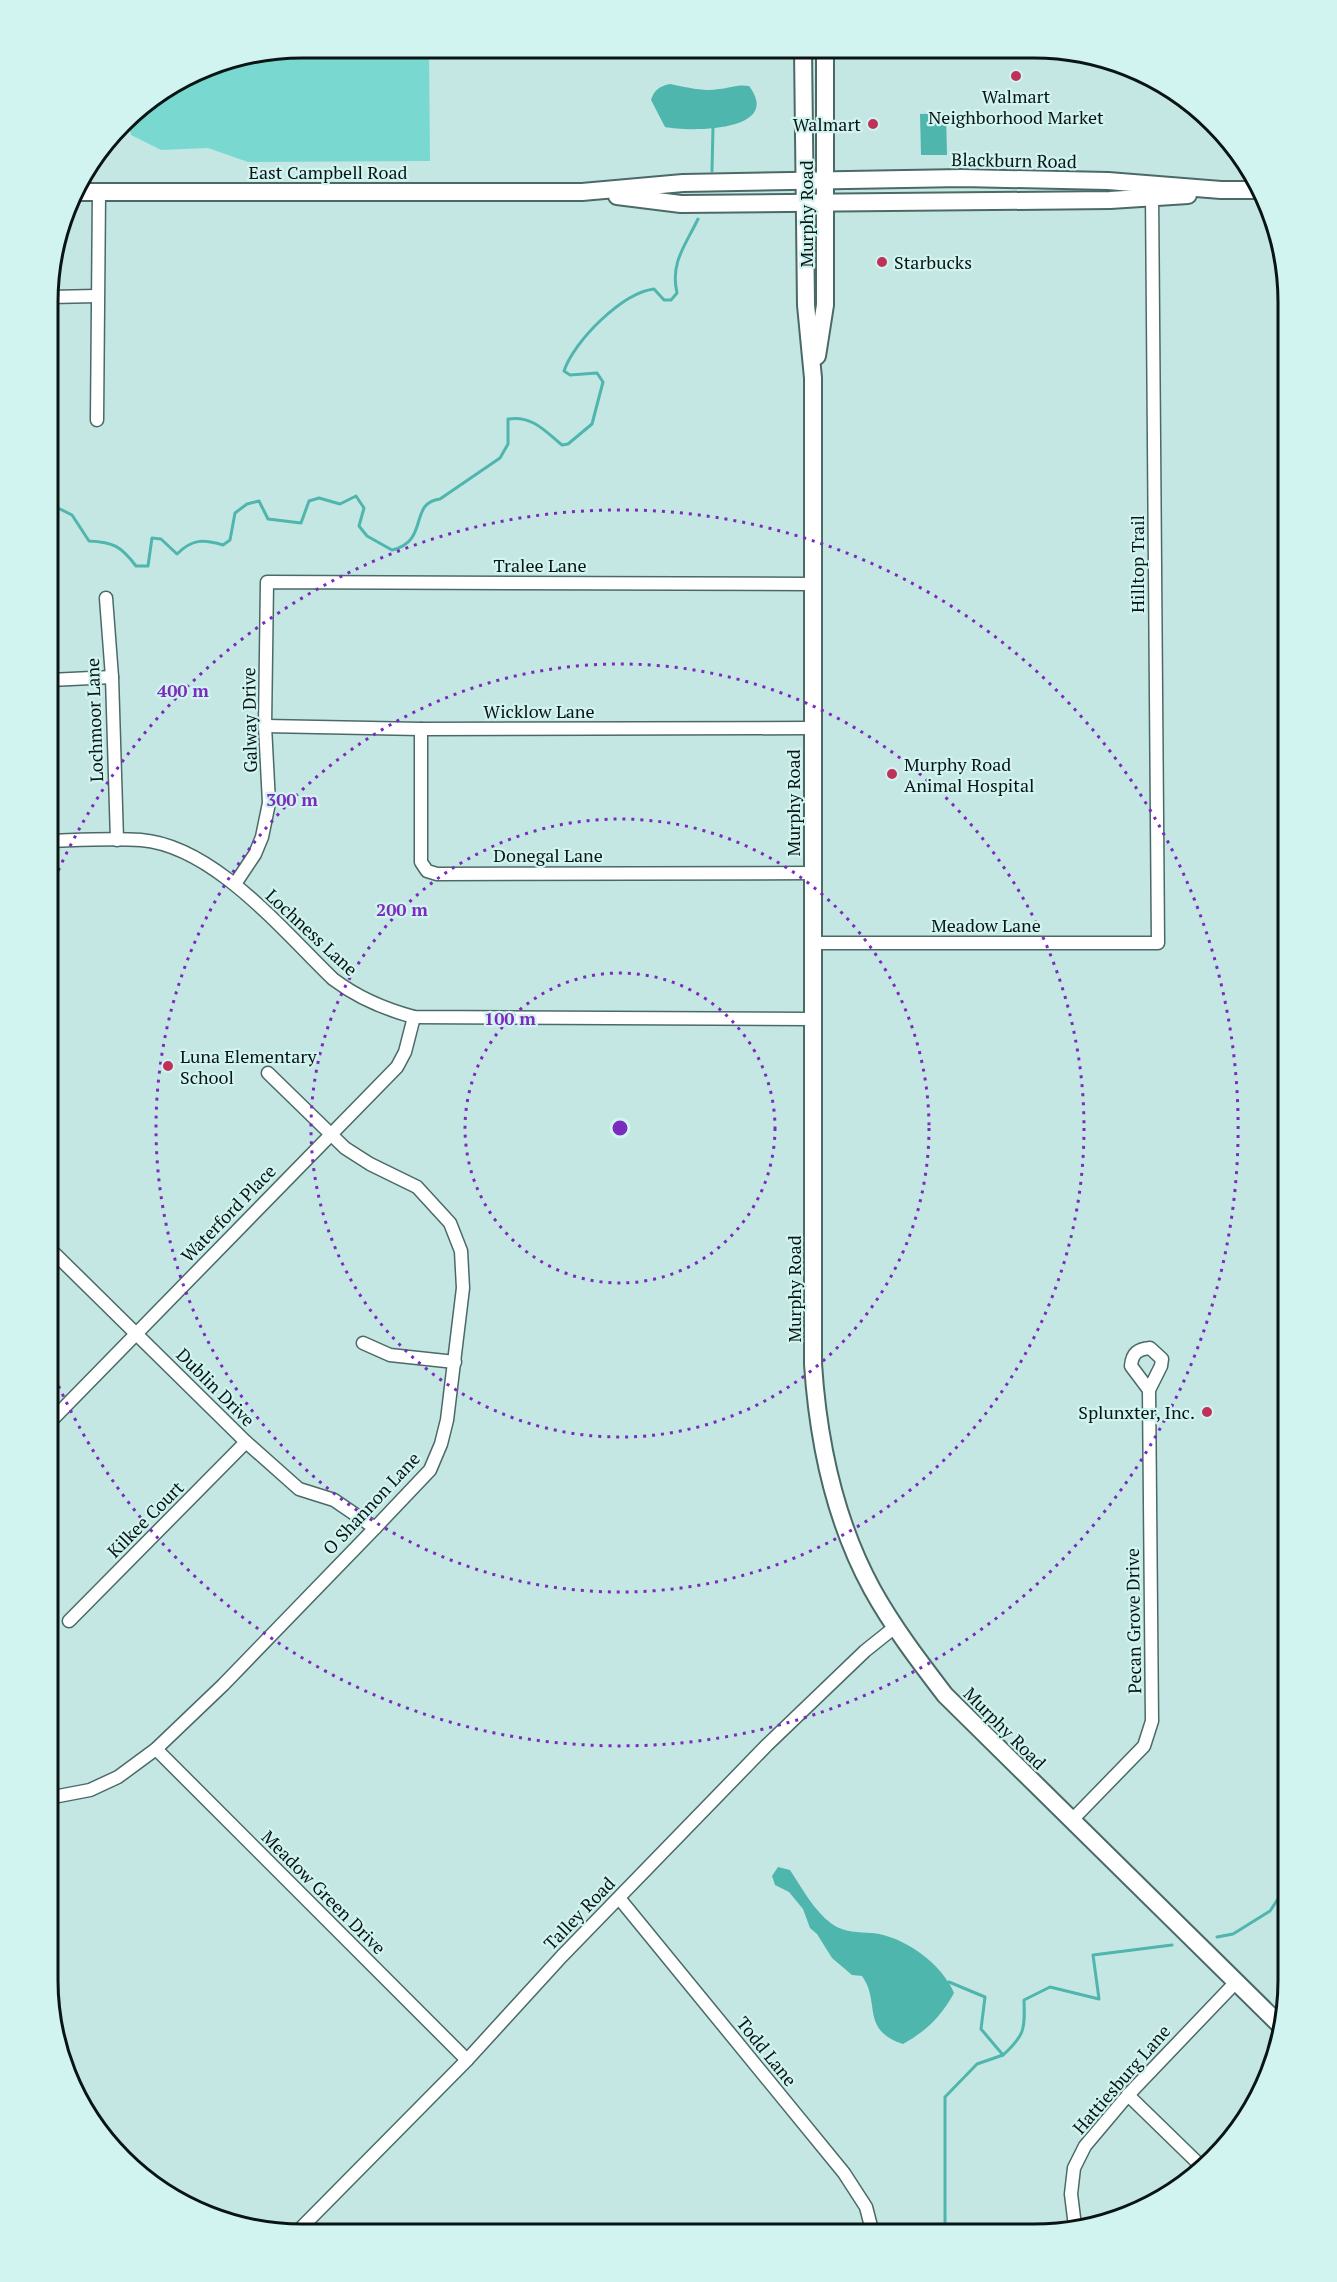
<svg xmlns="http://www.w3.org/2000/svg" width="1337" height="2282" viewBox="0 0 1337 2282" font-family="'PT Serif',serif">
	<rect width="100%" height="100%" fill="#c5e7e3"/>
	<polygon fill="#79d9d1" points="303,48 429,48 430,161 248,162 208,148 161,150 131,135 128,120 134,111 205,67"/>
	<g fill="#4fb6ae">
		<path d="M670 84C686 87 703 92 719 89 730 88 738 84 749 86 784 132 689 132 665 127L651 100C654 90 660 86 670 84Z"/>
		<polygon points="946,113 947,155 921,155 920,114"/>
		<path d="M778 1867 790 1870C802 1888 814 1911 832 1924 845 1933 858 1932 872 1933 904 1936 942 1964 954 1993 941 2017 926 2031 903 2044 860 2030 881 2002 862 1976L852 1975 832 1958 817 1934 810 1928 803 1909 789 1892 775 1885 772 1876Z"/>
	</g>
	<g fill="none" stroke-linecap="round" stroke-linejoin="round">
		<g stroke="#4fb6ae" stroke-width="3">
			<polyline points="712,171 713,127"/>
			<path d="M50 504 72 515 89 541C113 542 121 546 136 566H148L152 538 161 539 177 554C192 539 203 539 223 545L230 540 235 513 247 504 259 501 268 519 301 523 309 501 319 498 340 504 356 496 364 508 359 526 367 536 392 550C430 541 408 503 440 499L500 458 508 444V419C532 415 545 431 562 445L568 444 592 424 603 382 597 373 570 375 564 371C574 341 622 293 654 289L664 300H671L677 293C670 263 685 246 698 219"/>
			<polyline points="1289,1444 1281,1424 1289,1402"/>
			<polyline points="1217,1937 1233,1934 1270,1911 1280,1896 1281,1792 1289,1759"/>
			<path d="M949 1982 985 1997 981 2029 1003 2055C1025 2035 1025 2029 1024 2000L1050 1987 1099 1999 1093 1955 1172 1945"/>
			<polyline points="945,2234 945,2097 977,2064 1003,2055"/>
		</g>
		<defs>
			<g id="minor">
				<polyline points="50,297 97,296"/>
				<polyline points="97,420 99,192"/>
				<polyline points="106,598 112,677 117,840"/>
				<polyline points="50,680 112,677"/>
				<polyline points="265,726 421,729 813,728"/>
				<polyline points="421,729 421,862 427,871 437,874 813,873"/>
				<path d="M49 841C80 840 111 838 141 840 214 846 283 931 333 979 358 998 384 1009 414 1017L813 1019"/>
				<polyline points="235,884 255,854 262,837 269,803 265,726 267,582 812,584"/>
				<polyline points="813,943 1158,943 1152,192"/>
				<polyline points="49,1248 246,1442 299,1489 334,1500 375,1528"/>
				<polyline points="363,1343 390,1355 455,1362"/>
				<polyline points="49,1423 397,1067 405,1052 414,1017"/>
				<polyline points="69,1621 246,1442"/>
				<polyline points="156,1749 467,2060"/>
				<polyline points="48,1798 90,1790 118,1777 156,1749 223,1685 375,1528 430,1470 441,1444 447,1420 463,1288 461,1251 450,1223 417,1187 370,1164 345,1148 268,1073"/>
				<path d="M1072 1820 1144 1746 1152 1721 1149 1390 1161 1366 1162 1359 1150 1348C1138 1349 1132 1353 1131 1366L1149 1390"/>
				<polyline points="619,1898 844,2173 866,2207 873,2234"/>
				<polyline points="1128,2095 1203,2168"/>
				<polyline points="1075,2226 1071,2194 1074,2168 1085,2146 1128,2095 1236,1982"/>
				<polyline points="297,2232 467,2060 562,1956 767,1745 865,1651 895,1627"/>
			</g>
			<g id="secondary">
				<path d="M803 49 806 305 813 378V1364C818 1440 835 1521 872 1589 893 1627 919 1661 945 1695L1282 2027"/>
				<polyline points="74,192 582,192 683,183 962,178 1108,181 1221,190 1261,190"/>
				<polyline points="617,196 681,204 1110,200 1188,195"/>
				<polyline points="817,356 825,305 825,50"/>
			</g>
		</defs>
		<use href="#minor" stroke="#4b6a67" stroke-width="15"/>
		<use href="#secondary" stroke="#4b6a67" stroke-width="20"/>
		<use href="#minor" stroke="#fff" stroke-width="12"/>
		<use href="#secondary" stroke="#fff" stroke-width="16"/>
	</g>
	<g fill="none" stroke="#7b2cbf" stroke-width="3" stroke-dasharray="3 6">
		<circle cx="620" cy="1128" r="155"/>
		<circle cx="620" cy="1128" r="309"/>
		<circle cx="620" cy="1128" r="464"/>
		<path d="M51 887A618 618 0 1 1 49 1364"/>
	</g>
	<g fill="#c0315a" stroke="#d2f4f0" stroke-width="2">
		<circle cx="1016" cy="76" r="6"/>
		<circle cx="873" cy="124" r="6"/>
		<circle cx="882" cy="262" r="6"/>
		<circle cx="892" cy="774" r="6"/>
		<circle cx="168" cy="1066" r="6"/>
		<circle cx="1207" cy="1412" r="6"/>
	</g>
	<g text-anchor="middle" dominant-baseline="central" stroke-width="4.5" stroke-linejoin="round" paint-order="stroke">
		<g font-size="18" fill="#091514" stroke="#d2f4f0" text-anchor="start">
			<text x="1016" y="96" text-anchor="middle">Walmart<tspan x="1016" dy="21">Neighborhood Market</tspan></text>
			<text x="861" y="124" text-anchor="end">Walmart</text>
			<text x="894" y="262">Starbucks</text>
			<text x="904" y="764">Murphy Road<tspan x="904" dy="21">Animal Hospital</tspan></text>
			<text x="180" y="1056">Luna Elementary<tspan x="180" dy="21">School</tspan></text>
			<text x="1195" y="1412" text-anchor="end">Splunxter, Inc.</text>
		</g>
		<g font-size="18" fill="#091514" stroke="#d2f4f0">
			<text transform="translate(1014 160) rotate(1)">Blackburn Road</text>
			<text x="328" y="172">East Campbell Road</text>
			<text transform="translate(806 214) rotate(-90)">Murphy Road</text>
			<text transform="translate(1137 564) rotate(-90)">Hilltop Trail</text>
			<text x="540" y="565">Tralee Lane</text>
			<text x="539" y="711">Wicklow Lane</text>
			<text transform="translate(94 720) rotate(-92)">Lochmoor Lane</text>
			<text transform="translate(249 720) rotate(-91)">Galway Drive</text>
			<text transform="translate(793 803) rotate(-90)">Murphy Road</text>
			<text x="548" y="855">Donegal Lane</text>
			<text x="986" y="925">Meadow Lane</text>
			<text transform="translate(312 932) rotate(43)">Lochness Lane</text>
			<text transform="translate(228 1213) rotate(-46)">Waterford Place</text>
			<text transform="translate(794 1289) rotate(-90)">Murphy Road</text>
			<text transform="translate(216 1387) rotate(45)">Dublin Drive</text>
			<text transform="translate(371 1503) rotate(-47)">O Shannon Lane</text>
			<text transform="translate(145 1519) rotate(-45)">Kilkee Court</text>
			<text transform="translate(1133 1621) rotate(-91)">Pecan Grove Drive</text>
			<text transform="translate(1005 1728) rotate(45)">Murphy Road</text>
			<text transform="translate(324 1892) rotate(45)">Meadow Green Drive</text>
			<text transform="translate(579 1913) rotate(-46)">Talley Road</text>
			<text transform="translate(767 2051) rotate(51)">Todd Lane</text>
			<text transform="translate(1121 2079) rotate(-49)">Hattiesburg Lane</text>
		</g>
	</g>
	<path d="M0 0H1337V2282H0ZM302 58H1034A244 244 0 0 1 1278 302V1980A244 244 0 0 1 1034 2224H302A244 244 0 0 1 58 1980V302A244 244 0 0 1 302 58Z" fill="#d2f4f0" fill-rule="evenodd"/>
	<path fill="none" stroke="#091514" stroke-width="3" d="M302 58H1034A244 244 0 0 1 1278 302V1980A244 244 0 0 1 1034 2224H302A244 244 0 0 1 58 1980V302A244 244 0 0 1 302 58Z"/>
	<circle cx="620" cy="1128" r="9" fill="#7b2cbf" stroke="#d2f4f0" stroke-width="3"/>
	<g font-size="18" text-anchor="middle" font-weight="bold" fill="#7b2cbf" stroke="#d2f4f0" stroke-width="4.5" stroke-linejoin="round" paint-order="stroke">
		<text x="183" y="697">400 m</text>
		<text x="292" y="806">300 m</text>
		<text x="402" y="916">200 m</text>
		<text x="510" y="1025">100 m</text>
	</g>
</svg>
